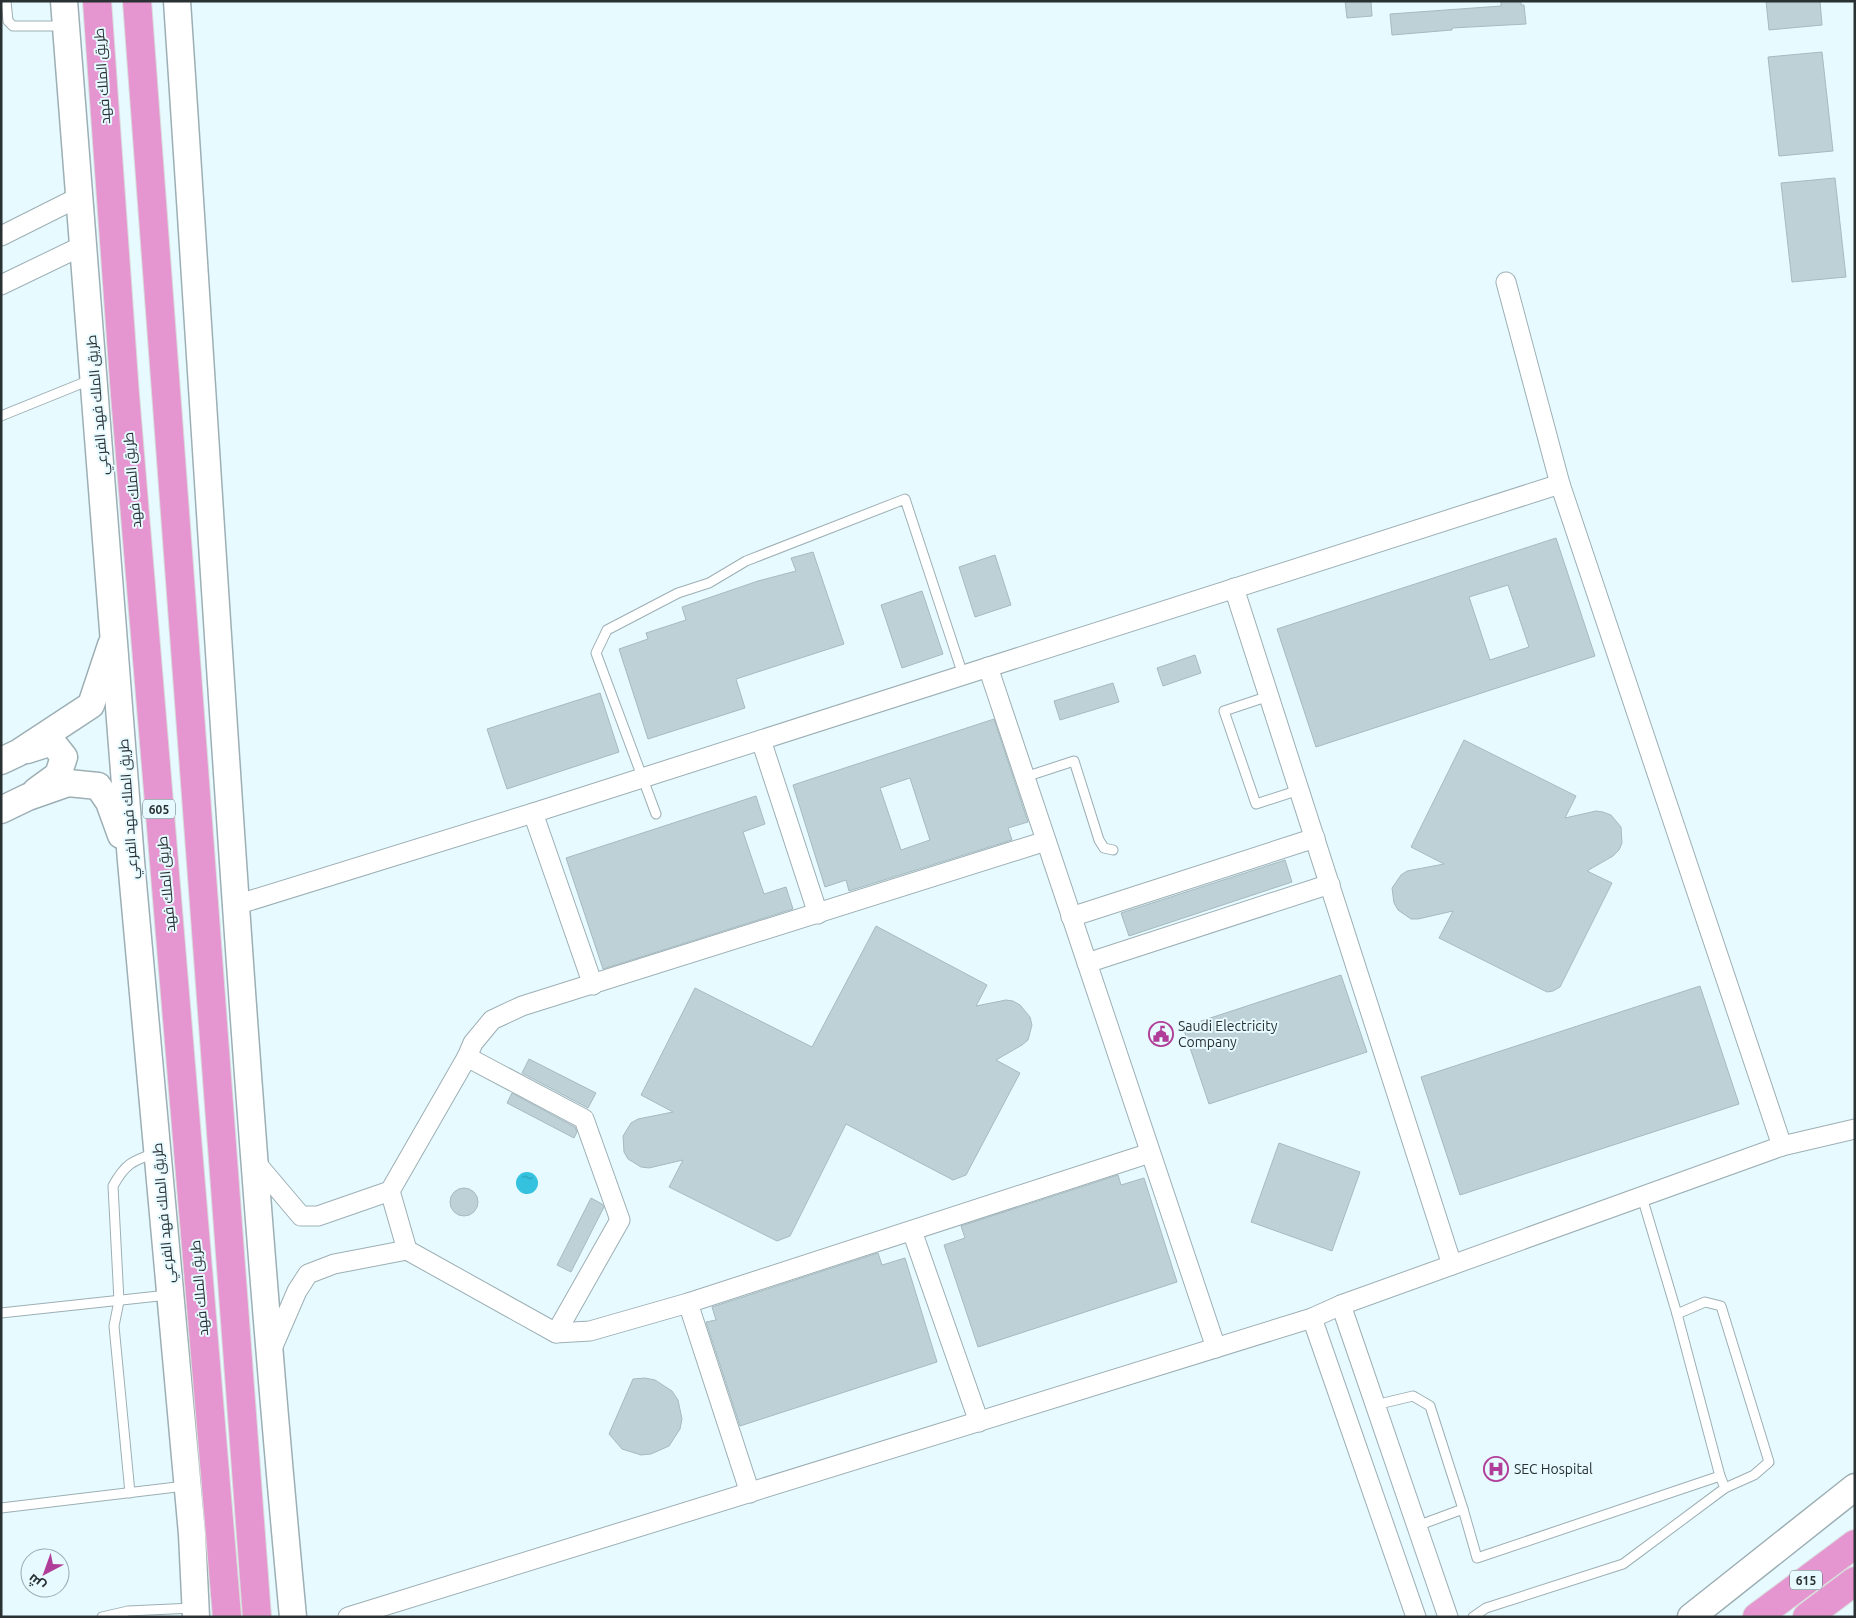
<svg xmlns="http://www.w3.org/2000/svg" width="1856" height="1618" viewBox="0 0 1856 1618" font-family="Ubuntu,Cairo,sans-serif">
	<defs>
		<pattern id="water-ripples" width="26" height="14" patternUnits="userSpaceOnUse" patternTransform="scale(1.25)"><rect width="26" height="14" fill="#34c2df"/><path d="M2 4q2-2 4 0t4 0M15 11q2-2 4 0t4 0" fill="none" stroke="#2c9eb5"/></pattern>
	</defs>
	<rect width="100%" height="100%" fill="#e6faff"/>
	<circle fill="url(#water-ripples)" cx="527" cy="1183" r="11"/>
	<g fill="#bed1d6" stroke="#a7babf" fill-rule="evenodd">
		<polygon points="1345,1 1371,1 1372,16 1347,18"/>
		<polygon points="1501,1 1521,1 1521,5 1524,5 1526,24 1452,28 1452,30 1392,35 1390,14 1501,6"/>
		<polygon points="1766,1 1820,1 1822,25 1769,30"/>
		<polygon points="1822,52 1833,151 1779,156 1768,57"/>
		<polygon points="1835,178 1846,277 1792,282 1781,183"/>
		<path d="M1556 538 1595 656 1316 747 1277 629ZM1508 585 1529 647 1490 660 1469 597Z"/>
		<polygon points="813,552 844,644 736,679 745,708 648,739 619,649 648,639 646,633 686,620 682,607 758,581 796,571 791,558"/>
		<polygon points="995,555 1011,605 975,617 959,567"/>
		<polygon points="922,591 943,654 902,668 881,605"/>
		<polygon points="1195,655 1201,673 1163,686 1157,668"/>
		<polygon points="1113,683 1119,702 1060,720 1054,701"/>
		<polygon points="600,693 619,752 507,789 487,729"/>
		<path d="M994 719 1028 822 1008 828 1012 840 849 891 846 880 825 887 793 785ZM910 778 930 840 901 850 880 788Z"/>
		<polygon points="1464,740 1576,796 1565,818 1596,811 1603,812 1611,815 1621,827 1622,843 1619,850 1613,856 1587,871 1612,883 1560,987 1553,991 1547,992 1439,938 1453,911 1418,919 1411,919 1398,910 1394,903 1392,888 1401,875 1407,871 1444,864 1411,847"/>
		<polygon points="756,796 765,824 743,832 764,894 786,887 793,909 603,969 566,858"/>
		<polygon points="1285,860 1292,882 1129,936 1121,913"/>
		<polygon points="876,926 987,985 976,1006 1006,1000 1013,1001 1020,1005 1030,1017 1032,1025 1028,1040 1022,1045 996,1060 1020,1073 966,1175 953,1180 846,1124 790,1236 777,1241 669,1187 683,1160 649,1168 641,1167 628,1159 624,1152 623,1136 631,1123 638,1119 673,1112 641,1095 695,988 812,1047"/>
		<polygon points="1341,975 1367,1052 1209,1104 1183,1027"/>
		<polygon points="1700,986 1739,1104 1460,1195 1421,1077"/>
		<polygon points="529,1059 596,1093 588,1108 522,1073"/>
		<polygon points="512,1093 575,1127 577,1132 574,1138 507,1103"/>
		<polygon points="1279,1143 1360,1172 1332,1251 1251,1222"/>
		<polygon points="1118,1175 1121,1185 1144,1178 1177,1282 978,1347 944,1245 965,1238 961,1226"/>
		<circle cx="464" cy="1202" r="14"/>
		<polygon points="591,1198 602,1204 604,1207 571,1272 557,1265"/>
		<polygon points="878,1253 882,1265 905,1258 937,1362 740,1426 706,1322 716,1320 712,1307"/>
		<polygon points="645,1378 655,1380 672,1391 678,1400 682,1419 680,1429 669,1446 651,1454 641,1455 622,1449 609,1434 633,1379"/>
	</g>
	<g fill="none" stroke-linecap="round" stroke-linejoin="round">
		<defs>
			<g id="lane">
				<polyline points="6,1 8,21 13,26 63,26"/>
				<polyline points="1,416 90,380"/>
				<polyline points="1269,696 1224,711 1256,804 1299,790"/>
				<polyline points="1025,777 1074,761 1099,840 1104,848 1113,850"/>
				<polyline points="656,814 596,653 607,630 678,593 709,583 746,561 905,499 963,675"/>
				<polyline points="1642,1197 1677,1314"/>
				<polyline points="1,1313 168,1295"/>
				<polyline points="1375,1405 1413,1396 1430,1406 1463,1509"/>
				<polyline points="1720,1476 1677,1314 1705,1302 1721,1306 1769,1462 1754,1475 1725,1488"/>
				<path d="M130 1493 114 1326 119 1301 113 1186C125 1164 132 1161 155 1153"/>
				<polyline points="1,1508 185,1486"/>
				<polyline points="1417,1526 1463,1509 1477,1558 1720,1476 1725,1488 1623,1564 1486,1608 1473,1617"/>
				<polyline points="102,1617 128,1611 193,1608"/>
			</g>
			<g id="street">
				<polyline points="1,236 79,197"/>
				<polyline points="1506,282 1560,484"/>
				<polyline points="1,285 84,245"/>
				<polyline points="1234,588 1452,1265"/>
				<polyline points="988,667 1216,1348"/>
				<polyline points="761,740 818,914"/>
				<polyline points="533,813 593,985"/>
				<polyline points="236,905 533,813 1560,484 1782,1146"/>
				<polyline points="1071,917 1315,838"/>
				<polyline points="1087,963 1330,884"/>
				<polyline points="467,1057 473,1043 492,1020 522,1006 1046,841"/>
				<polyline points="257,1164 301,1216 318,1216 390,1191 467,1057 584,1119 620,1220 556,1333 407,1250 334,1264 308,1274 297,1291 271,1351"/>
				<polyline points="390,1191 407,1250"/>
				<polyline points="912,1231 979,1422"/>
				<polyline points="688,1303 1150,1153"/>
				<polyline points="1341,1305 1448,1617"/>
				<polyline points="1312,1318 1416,1617"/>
				<polyline points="556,1333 590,1331 688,1303 750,1493"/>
				<polyline points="348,1617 1312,1318 1341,1305 1782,1146 1855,1129"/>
			</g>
			<g id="secondary">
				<polyline points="64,1 131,861 192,1534 196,1617"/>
				<path d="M177 1C213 540 242 1079 293 1617"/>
				<polyline points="27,750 52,742 64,757 58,775 36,791"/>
				<polyline points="1,761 18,753 91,705 111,645"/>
				<polyline points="1,810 28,797 68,783 98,786 109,802 121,835"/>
				<polyline points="1691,1617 1855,1487"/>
			</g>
			<g id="highway">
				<polyline points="97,1 125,395 227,1617"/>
				<polyline points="137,1 257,1617"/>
				<polyline points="1757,1617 1855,1544"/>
				<polyline points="1807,1617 1855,1581"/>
			</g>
		</defs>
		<use href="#lane" stroke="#9dafb4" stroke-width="11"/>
		<use href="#street" stroke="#9dafb4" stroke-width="21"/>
		<use href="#secondary" stroke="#9dafb4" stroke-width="29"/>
		<use href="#highway" stroke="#d9dada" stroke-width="30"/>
		<use href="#lane" stroke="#fff" stroke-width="9"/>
		<use href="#street" stroke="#fff" stroke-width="19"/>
		<use href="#secondary" stroke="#fff" stroke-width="26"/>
		<use href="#highway" stroke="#e595d0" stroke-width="28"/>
	</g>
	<defs>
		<symbol id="civic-ring" viewBox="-11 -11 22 22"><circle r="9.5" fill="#e6faff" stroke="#b03e98" stroke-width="1.5"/><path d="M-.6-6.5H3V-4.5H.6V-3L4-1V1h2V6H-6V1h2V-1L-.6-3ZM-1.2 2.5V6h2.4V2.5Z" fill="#b03e98"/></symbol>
		<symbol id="hospital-ring" viewBox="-11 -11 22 22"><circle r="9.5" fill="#e6faff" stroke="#b03e98" stroke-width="1.5"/><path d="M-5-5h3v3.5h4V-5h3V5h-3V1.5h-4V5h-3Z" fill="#b03e98"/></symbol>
	</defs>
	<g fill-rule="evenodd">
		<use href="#civic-ring" x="1147" y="1020" width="28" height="28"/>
		<use href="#hospital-ring" x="1482" y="1455" width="28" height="28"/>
	</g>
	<g text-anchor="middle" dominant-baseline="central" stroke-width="4" stroke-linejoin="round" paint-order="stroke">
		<g fill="#e6faff" stroke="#626d70" stroke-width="1">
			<rect x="143" y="799.5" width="32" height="19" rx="4"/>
			<rect x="1790" y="1570.5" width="32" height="19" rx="4"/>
		</g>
		<g font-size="12" font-weight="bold" fill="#2a3133">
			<text x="159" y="809">605</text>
			<text x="1806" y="1580">615</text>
		</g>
		<g font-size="14" fill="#2a3133" stroke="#e6faff">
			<text transform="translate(102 76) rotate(-94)">طريق الملك فهد</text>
			<text transform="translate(97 405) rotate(-95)">طريق الملك فهد الفرعي</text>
			<text transform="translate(132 480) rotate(-95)">طريق الملك فهد</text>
			<text transform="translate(128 809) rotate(-94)">طريق الملك فهد الفرعي</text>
			<text transform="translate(166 884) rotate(-95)">طريق الملك فهد</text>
			<text transform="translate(163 1213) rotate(-95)">طريق الملك فهد الفرعي</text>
			<text transform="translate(199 1288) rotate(-95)">طريق الملك فهد</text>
		</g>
		<g font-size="14" fill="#2a3133" stroke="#e6faff" text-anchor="start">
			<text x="1178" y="1026">Saudi Electricity<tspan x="1178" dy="16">Company</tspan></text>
			<text x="1514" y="1469">SEC Hospital</text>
		</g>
	</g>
	<rect width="1856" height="1618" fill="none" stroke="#2a3133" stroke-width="5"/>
	<g transform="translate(45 1573) rotate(221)"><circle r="24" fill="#e6faff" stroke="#9baaad"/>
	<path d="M0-4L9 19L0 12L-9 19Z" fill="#b03e98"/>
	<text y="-8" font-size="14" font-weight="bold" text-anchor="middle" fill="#2a3133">ش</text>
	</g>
</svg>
